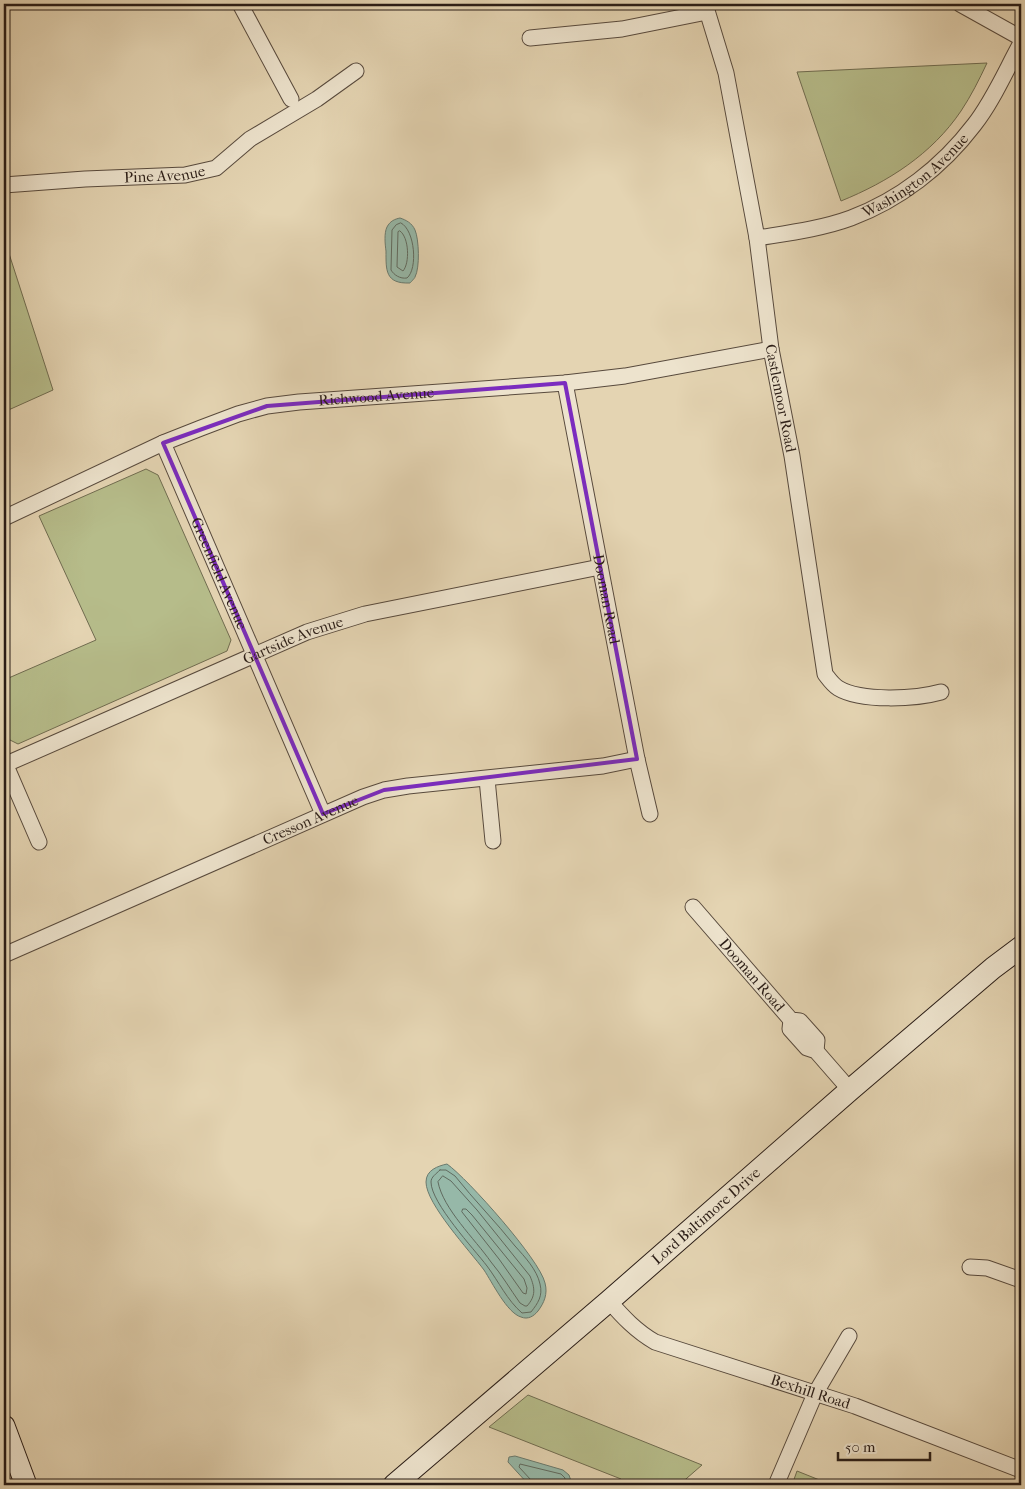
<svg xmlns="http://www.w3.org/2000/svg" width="1025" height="1489" viewBox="0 0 1025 1489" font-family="'IM FELL French Canon',serif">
	<rect width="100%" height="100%" fill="#e4d4b2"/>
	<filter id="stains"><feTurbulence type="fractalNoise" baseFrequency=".004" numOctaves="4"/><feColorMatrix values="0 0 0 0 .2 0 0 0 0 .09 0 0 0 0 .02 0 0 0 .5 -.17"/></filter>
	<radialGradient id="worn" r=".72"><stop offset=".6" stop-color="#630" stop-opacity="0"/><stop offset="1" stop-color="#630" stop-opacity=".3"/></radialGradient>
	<g fill="#b6bc8a" stroke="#706c50">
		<path d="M987 63C979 80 971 96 961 111 932 154 888 182 841 201L797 72Z"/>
		<polygon points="4,238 53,390 4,412"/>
		<polygon points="146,469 158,475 231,640 227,651 18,744 8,739 4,729 4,680 96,640 39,516"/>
		<polygon points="528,1395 702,1465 679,1485 615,1485 621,1479 489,1427"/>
		<polygon points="797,1471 832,1485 792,1485"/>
	</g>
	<g fill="#96b8a8" stroke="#6a7a6e">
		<path d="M400 218C406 220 412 223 415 230 419 239 420 268 415 277 415 278 410 283 410 283 385 284 386 270 386 251 385 244 384 233 387 227 390 221 395 219 400 218Z"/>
		<path d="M447 1164C468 1179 540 1260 545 1283 548 1294 544 1303 538 1311 534 1316 528 1320 521 1317 507 1313 492 1282 484 1270 470 1251 426 1204 426 1182 426 1170 438 1166 447 1164Z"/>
		<polygon points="515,1456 563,1470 569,1475 571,1481 568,1485 529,1485 508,1462 509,1457"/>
	</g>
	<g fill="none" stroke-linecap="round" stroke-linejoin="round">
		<g stroke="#606a5f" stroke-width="1">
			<path d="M401 223C415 230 418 269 407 278 400 279 394 275 391 270L392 230 396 225Z"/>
			<path d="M400 231C409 237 410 263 403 271L397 267 398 232Z"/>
			<path d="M440 1170H446L455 1176C474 1200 496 1222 515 1246 525 1257 537 1270 540 1284 543 1296 538 1303 531 1312L522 1313C507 1300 499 1282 487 1266 474 1249 431 1203 431 1182 431 1177 436 1174 440 1170Z"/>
			<path d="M443 1176 451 1181 477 1210 530 1276C535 1288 536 1296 527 1306H525L520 1303C510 1289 502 1275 491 1262 475 1239 443 1209 438 1182Z"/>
			<polygon points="463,1209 466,1209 472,1215 524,1279 527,1288 526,1294 523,1293 499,1259 462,1212"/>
			<polyline points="532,1485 531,1480 519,1467 520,1464 561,1474 565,1478 564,1485"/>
		</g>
		<defs>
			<g id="street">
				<polyline points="240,4 291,99"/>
				<path id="s1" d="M705 4 726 73 757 238 771 349 792 456 825 674C829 679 832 684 838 688 861 702 916 699 941 692"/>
				<polyline points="960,4 1021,38"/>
				<polyline points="530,38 622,29 707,12"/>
				<path id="s2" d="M4 185 85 179 185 175 216 168 250 139 317 99 356 71"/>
				<path id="s3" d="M757 238C788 233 821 229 851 218 899 200 942 167 974 125 993 101 1006 70 1021 43"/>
				<path id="s4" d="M565 383 637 759 650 814"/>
				<path id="s5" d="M163 443 323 814"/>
				<path id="s6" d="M4 518 163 443 201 428 238 414 267 406 299 402 565 383 625 376 771 349"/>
				<polyline points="4,761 39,842"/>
				<path id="s7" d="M4 765 307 632 365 614 600 567"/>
				<polyline points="487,779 493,841"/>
				<path id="s8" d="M693 907 791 1020 800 1021 817 1040 816 1051"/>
				<path id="s9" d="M4 955 363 797 384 790 408 786 603 766 637 759"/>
				<polyline points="791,1020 790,1029 807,1048 816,1051 850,1090"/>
				<polyline points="970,1267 987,1268 1021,1280"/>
				<path id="s10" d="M609 1301C623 1317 636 1331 655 1342L855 1406 1021 1470"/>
				<polyline points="776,1485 815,1394 849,1336"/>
			</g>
			<g id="secondary">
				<polyline points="4,1426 26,1485"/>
				<path id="s11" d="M394 1485 609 1301 850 1090 993 968 1021 947"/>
			</g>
		</defs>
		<use href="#street" stroke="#584a3d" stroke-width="17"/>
		<use href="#secondary" stroke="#291c16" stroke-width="23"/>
		<use href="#street" stroke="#ede3cd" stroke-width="15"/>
		<use href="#secondary" stroke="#ede3cd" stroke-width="21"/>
	</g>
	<path fill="none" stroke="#7b2cbf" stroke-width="4" stroke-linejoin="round" d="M565 383 637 759 384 790 323 814 163 443 267 406Z"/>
	<g text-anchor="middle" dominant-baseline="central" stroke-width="4" stroke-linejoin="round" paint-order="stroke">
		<g font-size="15" fill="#291c16" stroke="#ede3cd">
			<text stroke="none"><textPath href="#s2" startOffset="161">Pine Avenue</textPath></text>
			<text stroke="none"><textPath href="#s3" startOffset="174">Washington Avenue</textPath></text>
			<text stroke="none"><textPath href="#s6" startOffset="396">Richwood Avenue</textPath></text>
			<text stroke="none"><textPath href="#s1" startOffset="402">Castlemoor Road</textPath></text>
			<text stroke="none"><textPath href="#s5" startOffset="142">Greenfield Avenue</textPath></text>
			<text stroke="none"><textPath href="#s4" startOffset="220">Dooman Road</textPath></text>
			<text stroke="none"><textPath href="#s7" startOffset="315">Gartside Avenue</textPath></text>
			<text stroke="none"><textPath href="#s9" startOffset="335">Cresson Avenue</textPath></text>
			<text stroke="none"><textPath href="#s8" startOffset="90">Dooman Road</textPath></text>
			<text stroke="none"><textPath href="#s11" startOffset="412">Lord Baltimore Drive</textPath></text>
			<text stroke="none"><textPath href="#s10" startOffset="225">Bexhill Road</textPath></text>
		</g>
	</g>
	<rect width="1025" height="1489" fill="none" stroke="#e4d4b2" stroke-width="20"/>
	<rect x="5" y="5" width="1015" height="1479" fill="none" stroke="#291c16" stroke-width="2.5"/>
	<rect x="10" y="10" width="1005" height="1469" fill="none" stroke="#291c16"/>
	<path d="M838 1452v8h92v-8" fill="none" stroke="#291c16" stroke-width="2.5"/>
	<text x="845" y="1452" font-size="15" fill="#291c16" stroke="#ede3cd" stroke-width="4" paint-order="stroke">50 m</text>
	<rect width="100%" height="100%" filter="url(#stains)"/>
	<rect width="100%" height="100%" fill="url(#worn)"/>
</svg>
